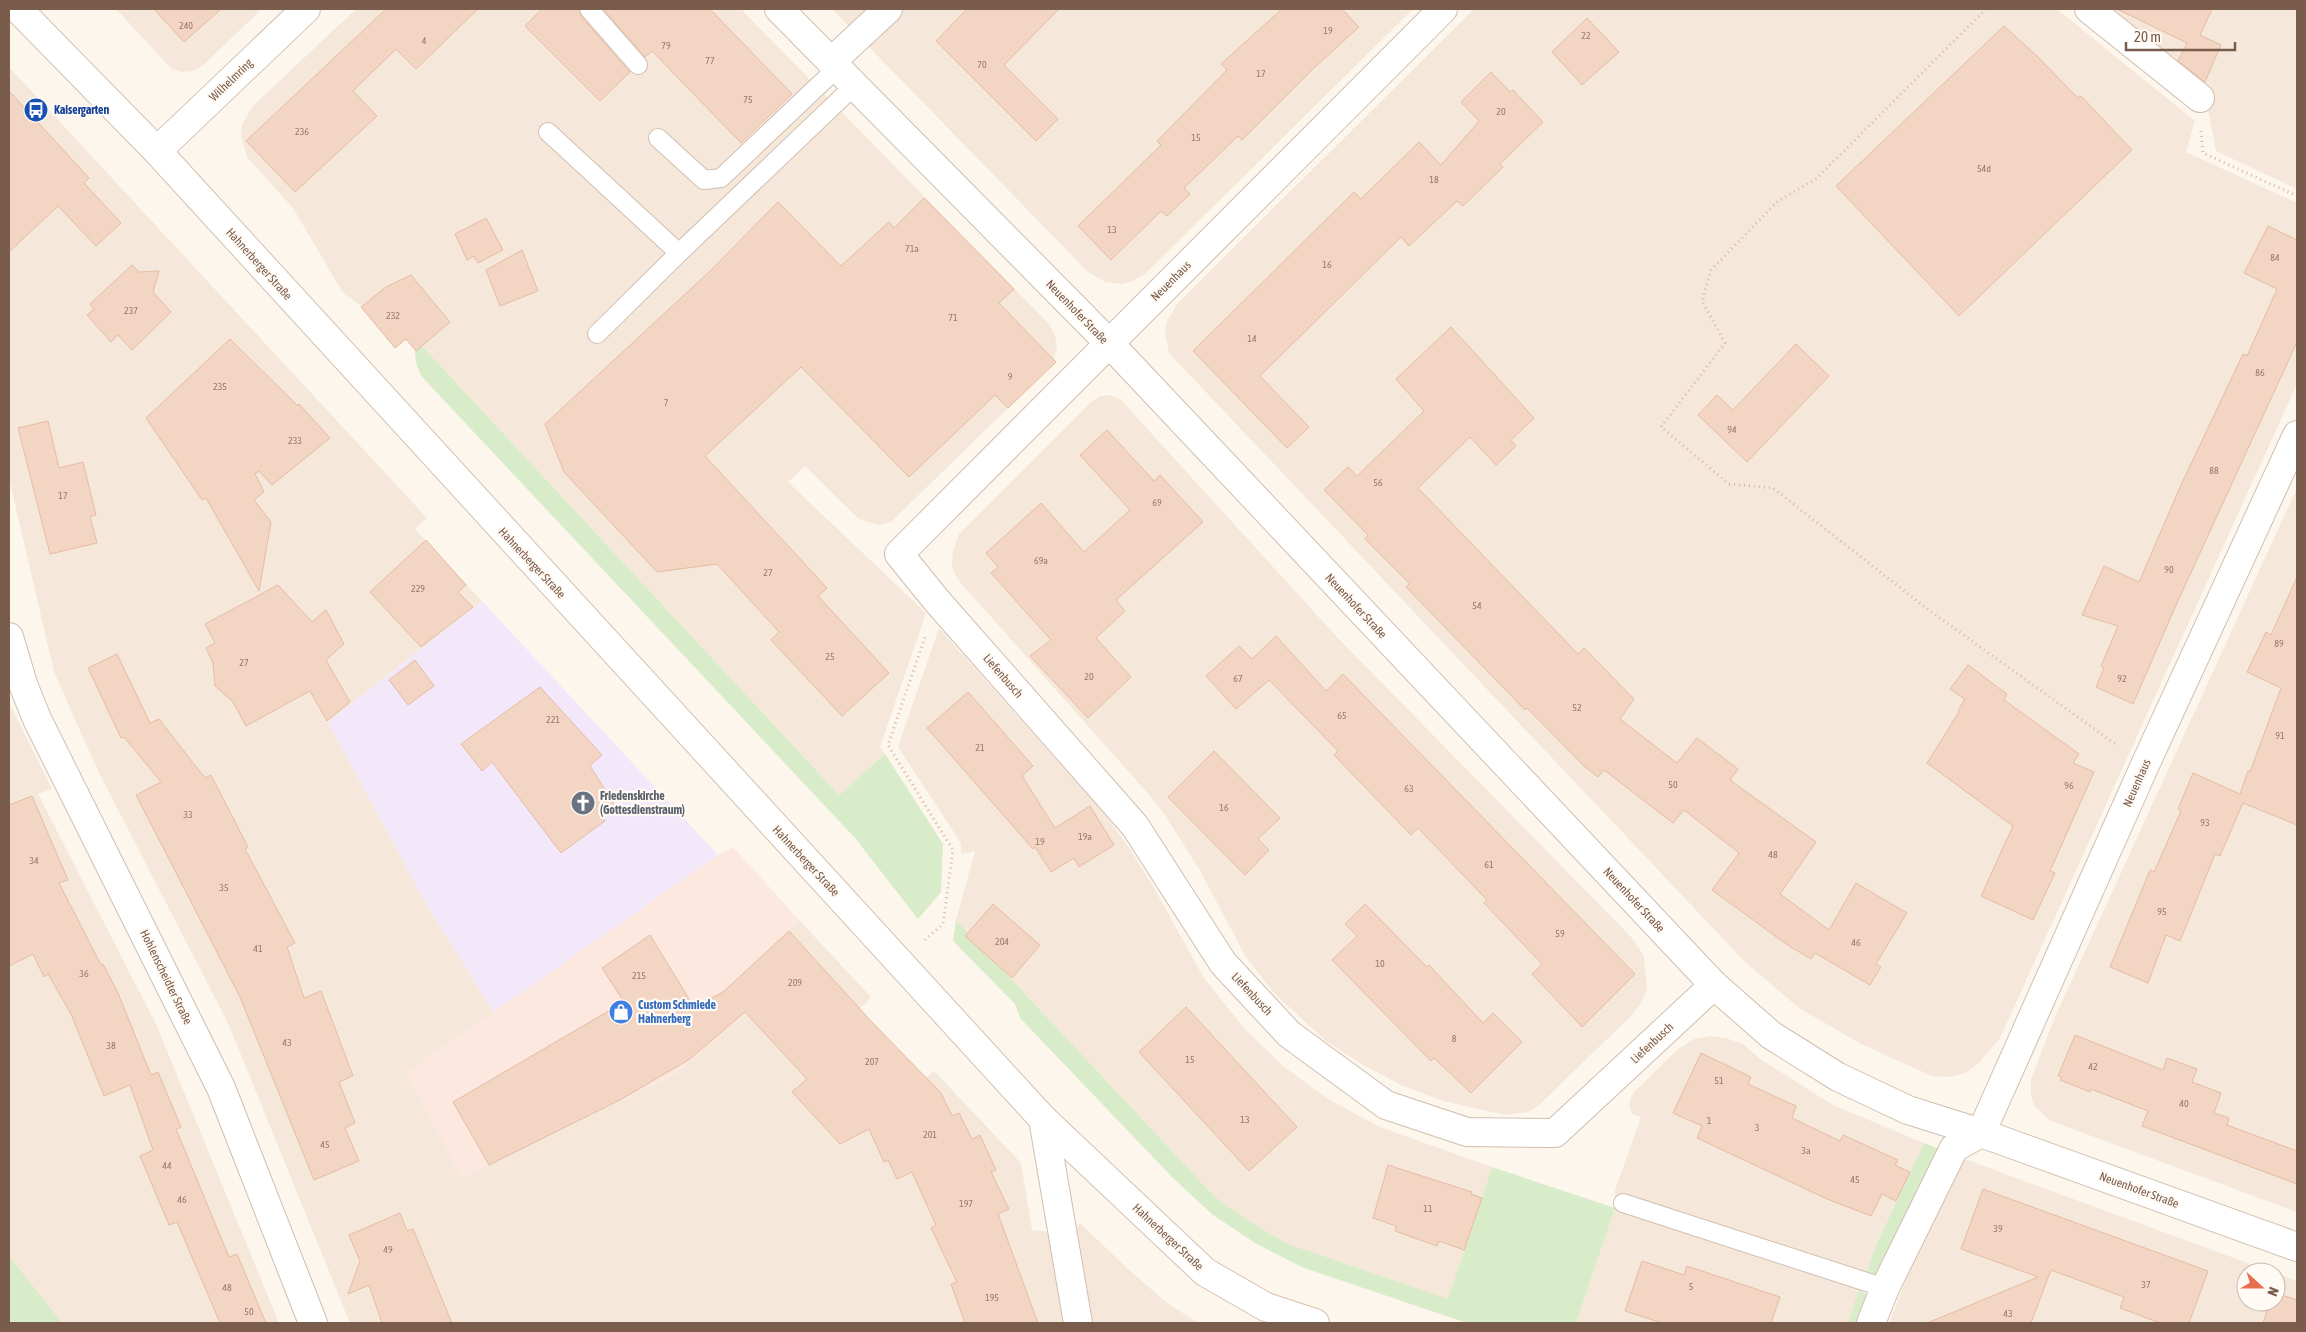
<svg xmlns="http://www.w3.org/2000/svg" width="2306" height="1332" viewBox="0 0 2306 1332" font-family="'Asap Condensed',sans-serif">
	<rect width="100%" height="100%" fill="#fdf6ec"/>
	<g fill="#f5e8da">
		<polygon points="116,9 262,9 201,67 192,71 183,72 173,70 167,64"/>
		<polygon points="356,9 741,9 1049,324 1055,335 1057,347 1054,358 1048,369 891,522 878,525 859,519 805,466 788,482 926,613 880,747 885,754 839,795 421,345 406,338 343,293 293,208 247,157 241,137 242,125 252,107"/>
		<polygon points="832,9 1413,9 1145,274 1130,282 1121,284 1105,282 1088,272"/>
		<polygon points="1474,9 2057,9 2195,121 2186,152 2297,203 2297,384 2000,1038 1978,1064 1965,1073 1949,1077 1932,1076 1861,1044 1799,1008 1746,963 1169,353 1165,332 1167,321 1178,303"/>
		<polygon points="2108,9 2297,9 2297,189 2216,151 2203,85"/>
		<polygon points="9,67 427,518 415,529 482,601 328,722 429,909 494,1012 407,1073 462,1177 672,1076 748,1012 737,978 799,920 871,997 860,1009 925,1079 934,1071 1021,1163 1032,1230 1073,1234 1080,1223 1127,1268 1166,1302 1198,1323 350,1323 228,1023 98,771 54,672 9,478"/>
		<polygon points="1110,395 1121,400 1336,636 1632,938 1644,956 1647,989 1641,1003 1632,1015 1538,1106 1528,1112 1505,1115 1443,1101 1401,1085 1363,1065 1326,1041 1274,993 1246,957 1199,869 1163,812 1144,789 959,581 952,567 953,551 959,534 1089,404 1100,396"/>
		<polygon points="2297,488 2297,1212 2051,1121 2034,1106 2031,1095 2031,1079 2055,1017"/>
		<polygon points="939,628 1103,812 1130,849 1154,888 1204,978 1244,1028 1283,1066 1328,1099 1380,1127 1492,1167 1448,1300 1288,1244 1249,1221 1214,1196 956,920 975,851 961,854 961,843 898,747"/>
		<polygon points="9,703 52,789 38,794 156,1024 279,1323 9,1323"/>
		<polygon points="1711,1036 1726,1038 1743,1044 1760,1059 1833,1105 1924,1143 1876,1245 1848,1323 1576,1323 1615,1208 1615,1190 1641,1117 1632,1114 1629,1104 1633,1093 1678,1049 1694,1039"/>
		<polygon points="1962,1158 2272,1272 2246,1272 2246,1302 2276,1302 2276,1273 2297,1281 2297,1323 1889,1323 1925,1232"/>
	</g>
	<polygon fill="#fde8e0" points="733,847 799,920 737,978 749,1012 672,1076 462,1177 406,1073 718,855"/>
	<polygon fill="#f3e8fa" points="482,601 718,855 494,1012 429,909 328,722"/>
	<g fill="#d8ecc9">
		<path d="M421 345 839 795 885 754 943 844 941 892 918 919 855 838 423 378C417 369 415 361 415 349Z"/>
		<polygon points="956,920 1214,1196 1249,1221 1288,1244 1448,1299 1492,1167 1615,1208 1576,1323 1467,1323 1304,1268 1255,1243 1213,1215 1173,1178 1020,1018 1015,1004 953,941"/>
		<polygon points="1924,1143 1939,1149 1877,1278 1865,1276 1876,1245"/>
		<polygon points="9,1256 62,1323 9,1323"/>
		<polygon points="1859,1290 1866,1294 1871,1300 1863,1323 1848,1323"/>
	</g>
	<g fill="#f3d5c3" stroke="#e6bba3">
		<polygon points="154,9 221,9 184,42"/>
		<polygon points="386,9 478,9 416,69 396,49 353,91 377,116 295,192 246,141"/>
		<polygon points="542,9 579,9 581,16 630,72 600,101 525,26"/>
		<polygon points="603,9 710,9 792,94 741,143 652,51 645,57"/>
		<polygon points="967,9 1059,9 1004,65 1058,119 1036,141 936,41"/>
		<polygon points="1282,9 1342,9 1359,27 1314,68 1242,140 1238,136 1184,188 1190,194 1167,216 1161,211 1111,260 1078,226 1161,145 1157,141 1227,70 1221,64"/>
		<polygon points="2117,9 2212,9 2200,35 2221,45 2205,82 2178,61 2187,43"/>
		<polygon points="1587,18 1619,52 1582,85 1552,52"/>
		<polygon points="2004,26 2037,56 2078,98 2081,96 2132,150 1959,316 1836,186"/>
		<polygon points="1491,72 1510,92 1513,90 1543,122 1500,164 1503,167 1463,206 1457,201 1409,246 1401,237 1260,376 1309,427 1287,448 1193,351 1354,192 1361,199 1419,142 1441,165 1479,121 1461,102"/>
		<polygon points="9,91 89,178 84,183 121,223 96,246 58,206 9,252"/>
		<polygon points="924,198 1014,289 999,303 1056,362 1008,408 995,395 909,477 801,367 705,456 827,588 818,596 889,673 842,716 771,640 779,632 717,564 657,572 564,472 545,424 709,272 778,202 841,266 889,222 894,228"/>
		<polygon points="486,218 503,250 478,263 474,256 467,260 455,234"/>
		<polygon points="2268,226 2297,240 2297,342 2177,603 2133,704 2096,687 2104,668 2101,666 2118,626 2082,615 2104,566 2139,582 2181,485 2243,354 2247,356 2277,289 2244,273"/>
		<polygon points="522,250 538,291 500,306 486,270"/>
		<polygon points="132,265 139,272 159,271 153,292 171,312 132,350 118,335 111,342 87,315 94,309 90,304"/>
		<polygon points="411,275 450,322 416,351 406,339 395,348 361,307 386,287"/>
		<polygon points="1451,327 1534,418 1511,440 1516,446 1496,465 1470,437 1418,488 1578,654 1584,648 1634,699 1620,719 1677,763 1697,738 1738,769 1730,780 1816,842 1780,894 1829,930 1856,883 1907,913 1876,964 1881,967 1870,985 1815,953 1811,959 1786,944 1712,890 1739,853 1684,810 1673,823 1604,770 1598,777 1585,767 1527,708 1525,710 1406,587 1410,584 1365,539 1368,535 1324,490 1348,467 1357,476 1424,411 1396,379"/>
		<polygon points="230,339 298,406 299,404 330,438 272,485 259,471 255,474 264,492 254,500 271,522 259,591 206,498 202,500 146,418"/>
		<polygon points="1796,344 1829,376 1747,462 1698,415 1717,395 1733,410"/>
		<polygon points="48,421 59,468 83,462 96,515 90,517 97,543 50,554 18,428"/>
		<polygon points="1107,430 1154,481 1160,475 1203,522 1116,600 1125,611 1096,638 1131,677 1088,718 1030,656 1051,640 991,573 998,567 986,553 1041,503 1084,552 1130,510 1080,455"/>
		<polygon points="426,540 466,585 458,592 473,607 421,647 370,592"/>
		<polygon points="2297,577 2297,825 2243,803 2220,856 2215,854 2180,941 2166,935 2148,983 2110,967 2150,870 2154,872 2181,811 2178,809 2193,773 2240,794 2248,771 2250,772 2281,688 2247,672 2266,632 2271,635"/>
		<polygon points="278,585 312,622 326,610 344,644 326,660 350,702 327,721 310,691 246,726 233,702 215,686 213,663 206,648 215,643 205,624"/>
		<polygon points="1276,636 1326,691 1343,674 1635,974 1582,1027 1532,974 1542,964 1484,903 1487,900 1418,828 1411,835 1334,755 1338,751 1269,680 1236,709 1206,676 1239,646 1252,659"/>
		<polygon points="117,654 150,723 159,719 205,778 211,775 248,847 245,849 295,943 287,947 304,998 321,991 353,1076 339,1082 355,1123 345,1128 359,1161 314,1180 240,997 136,795 161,782 124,737 121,738 88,668"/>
		<polygon points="415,660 434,686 408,705 389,680"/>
		<polygon points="1968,665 2007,694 2004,700 2079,754 2073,763 2094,772 2050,871 2055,873 2033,920 1981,896 2013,826 1927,763 1959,712 1958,711 1965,699 1950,689"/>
		<polygon points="540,687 602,755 590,766 616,807 603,818 605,821 561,853 492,762 482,771 461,744"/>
		<polygon points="968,692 1033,766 1022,776 1055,828 1090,806 1114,845 1079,867 1074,858 1051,872 1035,847 1033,849 927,728"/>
		<polygon points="1214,751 1280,818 1258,839 1269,850 1245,875 1168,797"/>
		<polygon points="32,796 68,880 59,883 101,965 103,964 118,993 151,1075 158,1072 181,1127 176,1129 229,1257 237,1254 266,1323 220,1323 177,1222 169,1225 140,1156 153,1150 130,1085 104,1096 71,1014 48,974 44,977 33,954 9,966 9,805"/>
		<polygon points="993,904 1040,945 1012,978 965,936"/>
		<polygon points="1365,904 1427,967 1429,965 1483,1023 1493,1013 1522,1042 1471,1093 1434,1058 1431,1061 1332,960 1357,936 1345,924"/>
		<polygon points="789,931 870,1020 941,1093 952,1116 959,1113 972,1139 980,1135 996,1170 991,1172 1009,1209 998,1214 1038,1323 965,1323 951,1284 957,1282 931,1228 936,1225 912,1172 897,1179 888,1160 884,1162 869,1129 840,1144 792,1092 807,1079 745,1012 690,1059 620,1100 489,1165 453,1102 624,1002 602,968 650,935 694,1007 723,992"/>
		<polygon points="1186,1007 1297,1127 1249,1171 1139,1052"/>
		<polygon points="2075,1035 2163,1070 2167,1058 2197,1069 2192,1082 2221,1093 2214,1113 2229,1118 2227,1125 2297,1151 2297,1184 2142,1126 2148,1111 2091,1089 2090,1092 2060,1080 2062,1077 2058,1076"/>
		<polygon points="1701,1053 1751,1077 1748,1084 1796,1106 1792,1118 1840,1141 1843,1135 1898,1160 1895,1165 1910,1172 1896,1201 1882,1194 1871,1216 1827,1199 1697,1138 1702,1126 1673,1113"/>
		<polygon points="1388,1165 1472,1192 1471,1194 1482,1198 1464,1250 1439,1241 1437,1246 1395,1231 1396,1226 1373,1218"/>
		<polygon points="1983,1189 2208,1271 2189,1323 2160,1323 2120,1308 2124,1297 2051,1270 2031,1323 1927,1323 2038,1277 1961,1249"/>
		<polygon points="400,1213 407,1231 413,1229 452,1323 382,1323 369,1285 348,1294 360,1261 349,1235"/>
		<polygon points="1642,1261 1684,1275 1687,1266 1780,1297 1771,1323 1662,1323 1625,1311"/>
		<polygon points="2276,1293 2297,1300 2297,1323 2263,1323 2270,1302 2276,1302"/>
	</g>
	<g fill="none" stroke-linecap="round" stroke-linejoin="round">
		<defs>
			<g id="lane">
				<polyline points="589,9 638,65"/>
				<polyline points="548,132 679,253 855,85"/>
				<polyline points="658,138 704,180 721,178 837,68"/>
				<polyline points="597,334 679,253"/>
				<polyline points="1623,1203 1885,1288"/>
			</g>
			<g id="street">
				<polyline points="779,9 1109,343 1714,985 1771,1035 1838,1077 1908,1110 1981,1133 2297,1247"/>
				<polyline points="1443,9 899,554 937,601 1135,826 1223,963 1289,1034 1386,1105 1467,1132 1555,1133 1714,985"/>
				<polyline points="2089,9 2200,98"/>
				<polyline points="831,62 888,9"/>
				<polyline points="157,151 306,9"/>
				<polyline points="9,637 23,684 37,719 221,1088 313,1323"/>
				<polyline points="1043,1119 1078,1323"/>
				<polyline points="1871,1323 1885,1288 1954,1148 1981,1133 2145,765 2297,435"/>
			</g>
			<polyline id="secondary" points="18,9 157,151 1043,1119 1205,1272 1266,1307 1315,1323"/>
		</defs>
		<use href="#lane" stroke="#d1beb0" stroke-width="20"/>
		<use href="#street" stroke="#d1beb0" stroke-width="30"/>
		<use href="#secondary" stroke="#d6c0b0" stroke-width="30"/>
		<g stroke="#d9b8a5" stroke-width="3" stroke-dasharray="1 4" stroke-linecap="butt">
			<polyline points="1986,9 1816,179 1778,201 1711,270 1702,301 1725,343 1661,427 1729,484 1773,488 1930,611 2118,746"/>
			<polyline points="2201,131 2203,153 2297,196"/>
			<polyline points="925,940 943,924 953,850 888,745 925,637"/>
		</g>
		<use href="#lane" stroke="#fff" stroke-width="18"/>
		<use href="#street" stroke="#fff" stroke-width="28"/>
		<use href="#secondary" stroke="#fff" stroke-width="28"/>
	</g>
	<defs>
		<symbol id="bus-disc" viewBox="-11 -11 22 22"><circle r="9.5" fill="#1a4fb4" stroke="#fffaf3"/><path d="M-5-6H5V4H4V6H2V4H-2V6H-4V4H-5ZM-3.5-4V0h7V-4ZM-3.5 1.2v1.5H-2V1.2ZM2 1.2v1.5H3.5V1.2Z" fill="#fff"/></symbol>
		<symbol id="church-disc" viewBox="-11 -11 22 22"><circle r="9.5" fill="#6b7280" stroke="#fffaf3"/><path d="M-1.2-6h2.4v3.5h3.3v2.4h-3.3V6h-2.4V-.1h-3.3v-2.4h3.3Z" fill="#fff"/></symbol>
		<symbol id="shop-disc" viewBox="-11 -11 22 22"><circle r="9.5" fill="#3f7fe0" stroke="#fffaf3"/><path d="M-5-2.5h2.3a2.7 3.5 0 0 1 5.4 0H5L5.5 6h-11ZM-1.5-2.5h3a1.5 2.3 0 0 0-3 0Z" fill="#fff"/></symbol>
	</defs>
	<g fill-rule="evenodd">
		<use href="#bus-disc" x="22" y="96" width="28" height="28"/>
		<use href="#church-disc" x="569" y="789" width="28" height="28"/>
		<use href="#shop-disc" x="607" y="998" width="28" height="28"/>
	</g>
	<g text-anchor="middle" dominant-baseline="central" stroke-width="4.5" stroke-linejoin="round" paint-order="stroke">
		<g font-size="10" fill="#987a6a">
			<text x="186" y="25">240</text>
			<text x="1328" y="30">19</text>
			<text x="1586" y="35">22</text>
			<text x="424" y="40">4</text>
			<text x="666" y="45">79</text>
			<text x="710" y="60">77</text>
			<text x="982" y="64">70</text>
			<text x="1261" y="73">17</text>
			<text x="748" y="99">75</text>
			<text x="1501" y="111">20</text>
			<text x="302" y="131">236</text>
			<text x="1196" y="137">15</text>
			<text x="1984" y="168">54d</text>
			<text x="1434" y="179">18</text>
			<text x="1112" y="229">13</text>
			<text x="912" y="248">71a</text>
			<text x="2275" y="257">84</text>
			<text x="1327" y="264">16</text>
			<text x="131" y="310">237</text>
			<text x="393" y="315">232</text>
			<text x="953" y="317">71</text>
			<text x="1252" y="338">14</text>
			<text x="2260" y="372">86</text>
			<text x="1010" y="376">9</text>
			<text x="220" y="386">235</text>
			<text x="666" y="402">7</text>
			<text x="1732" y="429">94</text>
			<text x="295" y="440">233</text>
			<text x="2214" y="470">88</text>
			<text x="1378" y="482">56</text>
			<text x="63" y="495">17</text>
			<text x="1157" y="502">69</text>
			<text x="1041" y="560">69a</text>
			<text x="2169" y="569">90</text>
			<text x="768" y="572">27</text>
			<text x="418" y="588">229</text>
			<text x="1477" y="605">54</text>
			<text x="2279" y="643">89</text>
			<text x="830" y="656">25</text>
			<text x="244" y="662">27</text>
			<text x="1089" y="676">20</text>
			<text x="1238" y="678">67</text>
			<text x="2122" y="678">92</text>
			<text x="1577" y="707">52</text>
			<text x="1342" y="715">65</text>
			<text x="553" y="719">221</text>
			<text x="2280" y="735">91</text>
			<text x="980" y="747">21</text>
			<text x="1673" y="784">50</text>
			<text x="2069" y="785">96</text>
			<text x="1409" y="788">63</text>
			<text x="1224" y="807">16</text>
			<text x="188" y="814">33</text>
			<text x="2205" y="822">93</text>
			<text x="1085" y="836">19a</text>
			<text x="1040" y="841">19</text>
			<text x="1773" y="854">48</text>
			<text x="34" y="860">34</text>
			<text x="1489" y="864">61</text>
			<text x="224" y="887">35</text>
			<text x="2162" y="911">95</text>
			<text x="1560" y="933">59</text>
			<text x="1002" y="941">204</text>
			<text x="1856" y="942">46</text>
			<text x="258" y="948">41</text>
			<text x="1380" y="963">10</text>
			<text x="84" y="973">36</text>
			<text x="639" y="975">215</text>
			<text x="795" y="982">209</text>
			<text x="1454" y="1038">8</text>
			<text x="287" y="1042">43</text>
			<text x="111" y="1045">38</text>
			<text x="1190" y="1059">15</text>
			<text x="872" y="1061">207</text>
			<text x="2093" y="1066">42</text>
			<text x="1719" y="1080">51</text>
			<text x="2184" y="1103">40</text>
			<text x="1245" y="1119">13</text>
			<text x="1709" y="1120">1</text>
			<text x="1757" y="1127">3</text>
			<text x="930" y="1134">201</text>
			<text x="325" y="1144">45</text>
			<text x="1806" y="1150">3a</text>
			<text x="167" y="1165">44</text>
			<text x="1855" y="1179">45</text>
			<text x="182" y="1199">46</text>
			<text x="966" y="1203">197</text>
			<text x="1428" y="1208">11</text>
			<text x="1998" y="1228">39</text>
			<text x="388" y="1249">49</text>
			<text x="2146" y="1284">37</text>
			<text x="1691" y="1286">5</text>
			<text x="227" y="1287">48</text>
			<text x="992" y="1297">195</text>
			<text x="249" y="1311">50</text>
			<text x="2008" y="1313">43</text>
		</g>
		<g font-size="12" fill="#7a5c4d" stroke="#fffaf3">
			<text transform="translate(231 80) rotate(-44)">Wilhelmring</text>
			<text transform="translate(259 264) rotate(48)">Hahnerberger Straße</text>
			<text transform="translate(1171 281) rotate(-45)">Neuenhaus</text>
			<text transform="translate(1077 312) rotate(46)">Neuenhofer Straße</text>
			<text transform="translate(532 563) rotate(47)">Hahnerberger Straße</text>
			<text transform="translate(1356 606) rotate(47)">Neuenhofer Straße</text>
			<text transform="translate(1003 676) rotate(49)">Liefenbusch</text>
			<text transform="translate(2137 783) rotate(-66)">Neuenhaus</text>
			<text transform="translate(806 861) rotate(47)">Hahnerberger Straße</text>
			<text transform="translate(1634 900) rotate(47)">Neuenhofer Straße</text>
			<text transform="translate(166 977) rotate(64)">Hohlenscheidter Straße</text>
			<text transform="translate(1252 994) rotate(47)">Liefenbusch</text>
			<text transform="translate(1652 1043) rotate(-43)">Liefenbusch</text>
			<text transform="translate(2139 1190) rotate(20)">Neuenhofer Straße</text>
			<text transform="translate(1168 1237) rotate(43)">Hahnerberger Straße</text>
		</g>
		<g font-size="12" font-weight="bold" fill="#164399" stroke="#fffaf3" text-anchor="start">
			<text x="54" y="110">Kaisergarten</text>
		</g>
		<g font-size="12" font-weight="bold" fill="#5b616d" stroke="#fffaf3" text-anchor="start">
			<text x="600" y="796">Friedenskirche<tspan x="600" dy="14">(Gottesdienstraum)</tspan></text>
		</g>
		<g font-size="12" font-weight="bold" fill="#366cbe" stroke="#fffaf3" text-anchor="start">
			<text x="638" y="1005">Custom Schmiede<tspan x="638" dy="14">Hahnerberg</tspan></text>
		</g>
	</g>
	<rect width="2306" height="1332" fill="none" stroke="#7a5c4d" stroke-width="20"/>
	<g transform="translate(2261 1287) rotate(111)"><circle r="24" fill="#fffaf3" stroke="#cabbb1"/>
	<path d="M0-4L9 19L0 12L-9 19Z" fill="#e76f51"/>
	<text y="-8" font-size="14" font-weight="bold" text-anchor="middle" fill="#7a5c4d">N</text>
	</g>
	<path d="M2126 42v8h109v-8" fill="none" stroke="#7a5c4d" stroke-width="2.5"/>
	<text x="2134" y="42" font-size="15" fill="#7a5c4d" stroke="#fffaf3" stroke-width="4" paint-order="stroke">20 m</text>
</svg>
